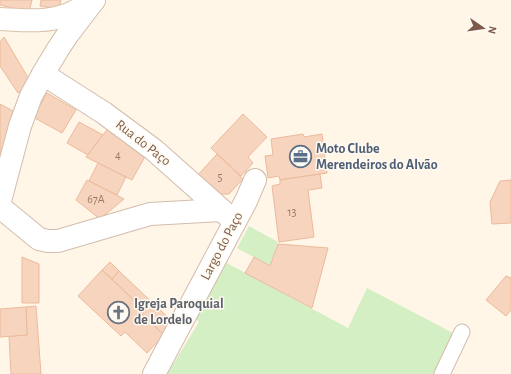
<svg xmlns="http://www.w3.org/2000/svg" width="511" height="374" viewBox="0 0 511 374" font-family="'Alegreya Sans',sans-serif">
	<rect width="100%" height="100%" fill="#fff6e8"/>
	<g fill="#d5efc4">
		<polygon points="249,226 278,242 270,266 237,248"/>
		<polygon points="225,262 348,328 367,288 455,334 435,374 167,374 199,322 194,318"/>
	</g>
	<g fill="#f7d4bd" stroke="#ecba9b">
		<polygon points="0,0 32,0 29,12 0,5"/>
		<polygon points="41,0 61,0 59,9 40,6"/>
		<polygon points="4,37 30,81 18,93 0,66 0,42"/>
		<polygon points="47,93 76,110 62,133 33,117"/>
		<polygon points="0,104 13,111 0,172"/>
		<polygon points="243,114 267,137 248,157 253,163 241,176 211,148"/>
		<polygon points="79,122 103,135 88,155 67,143"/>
		<polygon points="109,127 147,153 132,180 86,157"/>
		<polygon points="303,134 304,137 322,134 327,173 280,180 279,176 268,178 265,156 273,155 271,139"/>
		<polygon points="217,154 243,179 229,194 216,194 197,176"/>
		<polygon points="98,163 126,177 117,195 89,181"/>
		<polygon points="320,174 322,188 308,190 314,237 279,242 272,186 280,184 280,180"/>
		<polygon points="87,180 124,199 100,219 76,200"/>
		<polygon points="511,180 511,223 492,224 490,202 500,181"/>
		<polygon points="278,244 328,248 312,308 245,273 254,257 270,266"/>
		<polygon points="22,257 39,264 39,303 22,303"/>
		<polygon points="110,262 119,271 112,279 102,270"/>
		<polygon points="102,270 144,310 141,313 164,335 147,353 125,332 121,336 78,296"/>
		<polygon points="119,271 175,324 164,335 141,313 144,310 112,279"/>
		<polygon points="506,276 511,278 511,310 506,316 486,300"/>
		<polygon points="36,306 41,374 11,374 9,336 27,335 26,307"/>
		<polygon points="26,307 27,335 0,337 0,309"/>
	</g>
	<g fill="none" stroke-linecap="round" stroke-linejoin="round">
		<defs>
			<polyline id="service" points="442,374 462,332"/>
			<g id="minor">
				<polyline points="43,74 104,113 154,150 235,222"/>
				<polyline points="0,201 20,126 31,96 43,74 58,49 68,34 94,0"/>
				<polyline points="0,207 39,239 48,241 58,241 150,214 221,210"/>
				<polyline points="154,374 246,201 255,180"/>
			</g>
			<path id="secondary" d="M0 19C21 20 46 23 66 15 76 12 85 5 94 0"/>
		</defs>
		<use href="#service" stroke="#d3bdac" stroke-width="17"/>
		<use href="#minor" stroke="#d3bdac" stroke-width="24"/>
		<use href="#secondary" stroke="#d9c0ab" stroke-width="24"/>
		<use href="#service" stroke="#fff" stroke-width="15"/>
		<use href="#minor" stroke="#fff" stroke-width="22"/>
		<use href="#secondary" stroke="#fff" stroke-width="22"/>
	</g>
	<defs>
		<symbol id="office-ring" viewBox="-11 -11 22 22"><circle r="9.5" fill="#fffaf1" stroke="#5c6f8a" stroke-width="1.5"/><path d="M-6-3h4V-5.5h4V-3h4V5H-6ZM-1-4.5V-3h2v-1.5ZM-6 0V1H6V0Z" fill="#5c6f8a"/></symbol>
		<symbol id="church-ring" viewBox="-11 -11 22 22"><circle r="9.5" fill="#fffaf1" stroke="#6b7280" stroke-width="1.5"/><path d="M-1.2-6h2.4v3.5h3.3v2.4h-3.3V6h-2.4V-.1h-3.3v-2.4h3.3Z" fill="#6b7280"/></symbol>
	</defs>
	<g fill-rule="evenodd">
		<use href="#office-ring" x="288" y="144" width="25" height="25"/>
		<use href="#church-ring" x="106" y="300" width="25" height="25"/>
	</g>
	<g text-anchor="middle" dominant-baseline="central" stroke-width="3" stroke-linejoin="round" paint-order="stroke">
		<g font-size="12" fill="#9c7965">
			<text x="118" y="155">4</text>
			<text x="220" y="177">5</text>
			<text x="96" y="199">67A</text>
			<text x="292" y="212">13</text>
		</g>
		<g font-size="14" fill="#7d5b48" stroke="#fffaf1">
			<text transform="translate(143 143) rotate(38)">Rua do Paço</text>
			<text transform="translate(222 246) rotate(-62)">Largo do Paço</text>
		</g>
		<g font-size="14" font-weight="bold" fill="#4e5e75" stroke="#fffaf1" text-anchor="start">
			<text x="316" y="149">Moto Clube<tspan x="316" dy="16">Merendeiros do Alvão</tspan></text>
		</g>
		<g font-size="14" font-weight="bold" fill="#5b616d" stroke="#fffaf1" text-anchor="start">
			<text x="134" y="304">Igreja Paroquial<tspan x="134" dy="16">de Lordelo</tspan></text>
		</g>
	</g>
	<g transform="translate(483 28) rotate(103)" stroke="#fffaf1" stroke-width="3" paint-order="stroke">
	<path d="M0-3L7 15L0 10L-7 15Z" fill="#7d5b48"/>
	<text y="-6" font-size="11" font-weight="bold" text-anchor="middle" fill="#7d5b48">N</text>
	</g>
</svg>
